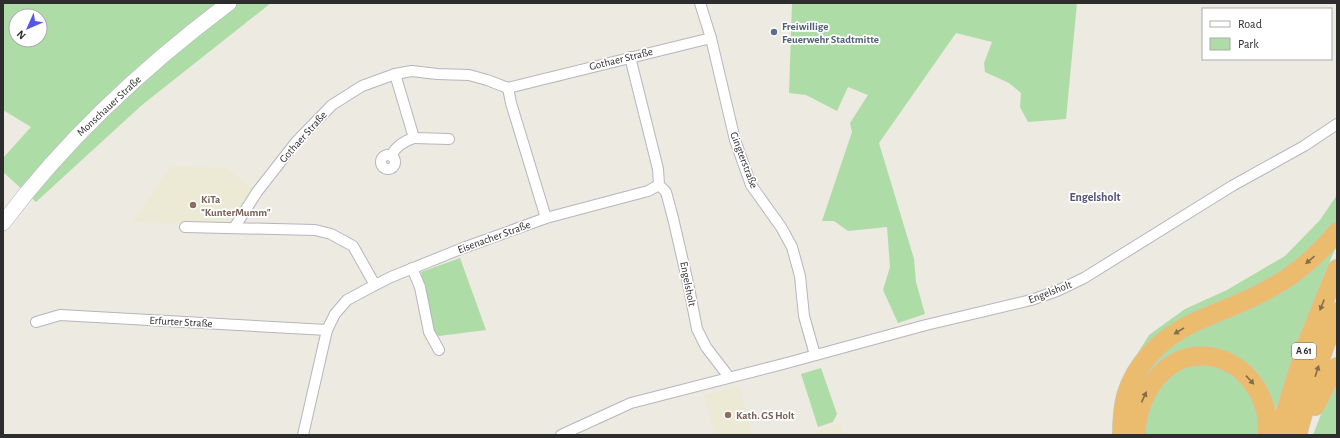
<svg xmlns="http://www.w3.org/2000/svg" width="1340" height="438" viewBox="0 0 1340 438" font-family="'Alegreya Sans',sans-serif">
	<rect width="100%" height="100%" fill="#edeae2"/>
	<g fill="#ece9d4">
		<polygon points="171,166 226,168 254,190 228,224 186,221 182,224 133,222"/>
		<polygon points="739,386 752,435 715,435 704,395"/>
		<polygon points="840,423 845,435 819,435 818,431"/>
	</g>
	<g fill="#aedca6" fill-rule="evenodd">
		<path d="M3 3H271L142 105 36 202 3 172V158L31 127 3 110ZM16 16H40V40H16Z"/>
		<polygon points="792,3 1077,3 1066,119 1028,122 1020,107 1021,93 1009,83 985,72 984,63 992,42 956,33 879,143 914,259 916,282 925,314 898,323 883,290 890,267 887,227 848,231 834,221 822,221 852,132 850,123 868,95 848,87 837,111 806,95 789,93"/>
		<polygon points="1337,195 1337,222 1321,242 1301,260 1126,372 1149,335 1185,309 1227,290 1285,256 1320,220"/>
		<polygon points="1337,245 1325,272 1272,419 1263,391 1191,353 1127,426 1138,380 1167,347"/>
		<polygon points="460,258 486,330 439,336 433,332 421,272"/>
		<polygon points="1207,364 1234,372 1255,398 1261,435 1143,435 1147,411 1168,376 1191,365"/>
		<polygon points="821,368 837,414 833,422 818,427 801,374"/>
		<polygon points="1337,381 1337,435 1313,435 1328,396"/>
	</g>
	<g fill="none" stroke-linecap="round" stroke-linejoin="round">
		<defs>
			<g id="minor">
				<polyline points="700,3 711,38 735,140 751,185 781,227 792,247 800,276 804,316 815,355"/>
				<polyline points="414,138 449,139"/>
				<circle cx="388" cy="162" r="7"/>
				<path d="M391 156C396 146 404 141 414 138L395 74"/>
				<polyline points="659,185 666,192 673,218 688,283 697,329 706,347 729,377"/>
				<polyline points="546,218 511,103 508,88 711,38"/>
				<polyline points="185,227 315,230 331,234 353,246 375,285"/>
				<polyline points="234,228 257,192 296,142 332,105 362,86 395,74 412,71 437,74 469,75 487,80 508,88"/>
				<polyline points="412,268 420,287 429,332 439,350"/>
				<polyline points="36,322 60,315 327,330"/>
				<polyline points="303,435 327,330 335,314 347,300 375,285 391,277 463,248 546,218 648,191 659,185 658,169 630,57"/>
				<polyline points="561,435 631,403 783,364 926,325 1031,300 1057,291 1084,278 1232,186 1304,146 1337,124"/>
			</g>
			<path id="secondary" d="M3 223C66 139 145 66 229 3"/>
			<g id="motorway">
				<polyline points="1315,406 1327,382 1337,367"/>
				<path d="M1122 435C1122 422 1123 408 1126 396 1135 364 1161 339 1189 325 1215 312 1242 304 1267 290 1294 276 1318 255 1337 232"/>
				<path d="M1136 435C1136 398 1162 354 1204 356 1244 358 1271 397 1267 435"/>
				<polyline points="1278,435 1307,343 1337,269"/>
				<path d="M1297 435C1308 393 1322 352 1337 312"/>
			</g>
		</defs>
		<use href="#minor" stroke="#b5b5bf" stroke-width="12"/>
		<use href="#secondary" stroke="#b5b5bf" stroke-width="16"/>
		<use href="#motorway" stroke="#c8c8c8" stroke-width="20"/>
		<use href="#minor" stroke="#fff" stroke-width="10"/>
		<use href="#secondary" stroke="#fff" stroke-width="15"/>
		<use href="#motorway" stroke="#ecbc6e" stroke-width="19"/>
	</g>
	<defs><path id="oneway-solid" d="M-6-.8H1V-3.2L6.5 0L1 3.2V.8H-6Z"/></defs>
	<g fill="#836d4a">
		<use href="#oneway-solid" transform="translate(1310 260) rotate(139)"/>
		<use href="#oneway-solid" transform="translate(1322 305) rotate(112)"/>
		<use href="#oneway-solid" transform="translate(1179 331) rotate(148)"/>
		<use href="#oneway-solid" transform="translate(1317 371) rotate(-72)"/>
		<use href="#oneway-solid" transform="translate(1250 380) rotate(47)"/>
		<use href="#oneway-solid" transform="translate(1144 397) rotate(-65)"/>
	</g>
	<circle fill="#5c6f8a" stroke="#fff" stroke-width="1.5" cx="774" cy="32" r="4"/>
	<g fill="#8d6e63" stroke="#fff" stroke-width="1.5">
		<circle cx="193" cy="205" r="4"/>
		<circle cx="728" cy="415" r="4"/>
	</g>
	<g text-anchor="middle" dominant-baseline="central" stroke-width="3.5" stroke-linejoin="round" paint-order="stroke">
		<rect fill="#fff" stroke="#6c6c6c" stroke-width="1" x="1292" y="343" width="24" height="16" rx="3"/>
		<g font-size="10" font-weight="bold" fill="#2d2d2d">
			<text x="1304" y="351">A 61</text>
		</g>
		<g font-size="11" font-weight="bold" fill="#4e5e75" stroke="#fff" text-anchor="start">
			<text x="782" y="26">Freiwillige<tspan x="782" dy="13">Feuerwehr Stadtmitte</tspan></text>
		</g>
		<g font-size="11" fill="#2d2d2d" stroke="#fff">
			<text transform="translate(621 59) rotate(-14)">Gothaer Straße</text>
			<text transform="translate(109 106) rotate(-43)">Monschauer Straße</text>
			<text transform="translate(303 137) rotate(-48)">Gothaer Straße</text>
			<text transform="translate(744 160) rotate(69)">Gingterstraße</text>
			<text transform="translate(494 237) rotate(-20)">Eisenacher Straße</text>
			<text transform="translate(688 284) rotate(79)">Engelsholt</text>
			<text transform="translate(1050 292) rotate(-21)">Engelsholt</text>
			<text transform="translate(181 322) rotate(3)">Erfurter Straße</text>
		</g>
		<g font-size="11" font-weight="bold" fill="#785e54" stroke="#fff" text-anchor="start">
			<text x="201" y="199">KiTa<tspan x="201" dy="13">"KunterMumm"</tspan></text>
			<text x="736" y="415">Kath. GS Holt</text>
		</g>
		<g font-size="12" font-weight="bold" fill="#535379" stroke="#fff">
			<text x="1095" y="197">Engelsholt</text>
		</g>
	</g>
	<rect width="1340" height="438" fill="none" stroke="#2d2d2d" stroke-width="8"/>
	<rect x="1202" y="8" width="130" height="52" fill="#ffffff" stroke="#ababab"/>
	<rect x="1210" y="21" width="20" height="6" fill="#ffffff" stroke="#ababab"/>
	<text x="1238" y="28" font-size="12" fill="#2d2d2d">Road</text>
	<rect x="1210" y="38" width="20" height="12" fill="#aedca6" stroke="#ababab"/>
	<text x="1238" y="48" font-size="12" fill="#2d2d2d">Park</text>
	<g transform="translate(28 28) rotate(225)"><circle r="19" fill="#ffffff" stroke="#ababab"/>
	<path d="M0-3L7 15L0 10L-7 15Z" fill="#5757e5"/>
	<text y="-6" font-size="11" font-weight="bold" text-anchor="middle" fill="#2d2d2d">N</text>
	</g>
</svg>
